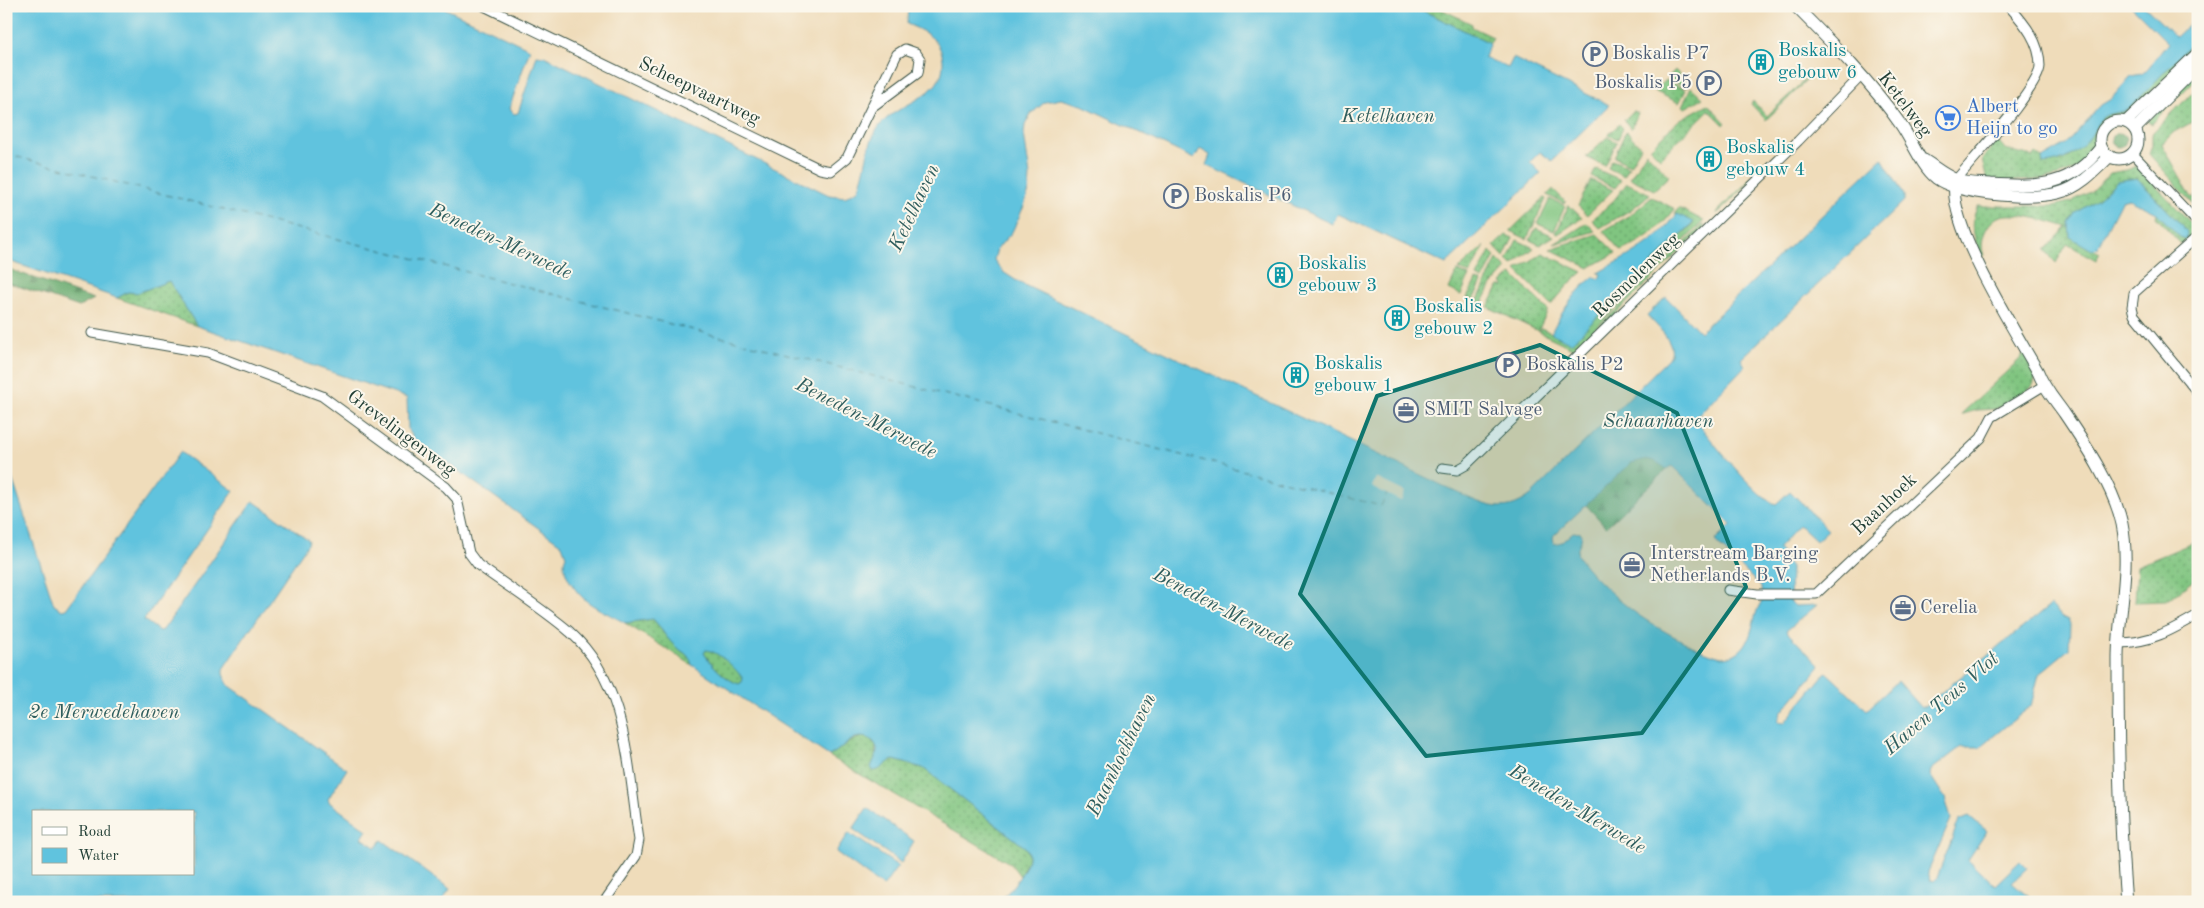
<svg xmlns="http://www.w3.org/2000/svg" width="2204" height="908" viewBox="0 0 2204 908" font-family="'Old Standard TT',serif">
	<defs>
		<pattern id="grass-dots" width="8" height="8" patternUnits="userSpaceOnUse" patternTransform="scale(1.25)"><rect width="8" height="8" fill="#80c580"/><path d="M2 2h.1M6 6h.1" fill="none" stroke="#68a16a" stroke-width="1.8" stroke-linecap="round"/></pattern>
		<pattern id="forest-firs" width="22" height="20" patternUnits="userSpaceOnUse" patternTransform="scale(1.25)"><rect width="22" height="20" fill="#68aa6e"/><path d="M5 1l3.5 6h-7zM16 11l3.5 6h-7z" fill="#558c5b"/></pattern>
	</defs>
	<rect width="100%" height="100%" fill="#fbf7ec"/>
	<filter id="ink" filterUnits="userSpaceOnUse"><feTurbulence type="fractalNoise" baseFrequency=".02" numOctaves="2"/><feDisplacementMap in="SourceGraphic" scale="10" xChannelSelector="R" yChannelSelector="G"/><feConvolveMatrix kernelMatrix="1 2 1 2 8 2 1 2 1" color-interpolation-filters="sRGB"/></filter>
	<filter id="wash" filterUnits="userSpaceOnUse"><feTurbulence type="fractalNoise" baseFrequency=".0096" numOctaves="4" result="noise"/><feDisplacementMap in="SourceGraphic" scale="20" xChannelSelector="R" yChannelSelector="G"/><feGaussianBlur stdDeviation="1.12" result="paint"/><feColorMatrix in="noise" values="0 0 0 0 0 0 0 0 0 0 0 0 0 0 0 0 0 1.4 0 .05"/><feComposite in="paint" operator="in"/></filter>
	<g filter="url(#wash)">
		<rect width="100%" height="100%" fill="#efdcba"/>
		<g fill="url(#grass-dots)" stroke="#50815a">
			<polygon points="1413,6 1435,6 1472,24 1472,27 1493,37 1490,43"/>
			<path d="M2198 37V48L2123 118C2100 119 2103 127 2097 144 2095 150 2086 161 2081 165 2058 184 2015 180 1987 181L1982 160 1998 139C2005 156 2020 149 2033 158L2036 154 2042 158 2043 164 2060 161 2072 155 2092 135 2095 126 2102 118 2110 113 2124 112Z"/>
			<polygon points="1675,70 1688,84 1687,88 1667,78"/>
			<polygon points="2198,70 2198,77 2151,124 2147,121"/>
			<polygon points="1810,75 1811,76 1766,120 1751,104 1753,101 1767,116"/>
			<polygon points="1665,80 1686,90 1679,103 1654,91"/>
			<polygon points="1691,87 1703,98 1685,108 1682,106"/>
			<polygon points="2198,87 2198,119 2174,132 2162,144 2192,198 2198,196 2198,209 2149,154 2152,146 2152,133"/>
			<polygon points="1708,104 1726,123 1724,125 1709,110 1660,158 1650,148 1679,120"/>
			<polygon points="1633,111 1638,113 1631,129 1624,120"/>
			<polygon points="1619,124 1623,128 1618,139 1608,135"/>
			<polygon points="1626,131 1641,147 1630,165 1614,157"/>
			<polygon points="1607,137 1617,142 1605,166 1586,157"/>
			<polygon points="1646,152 1669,176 1654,190 1630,178"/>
			<polygon points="1772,158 1772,161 1718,213 1716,213"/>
			<polygon points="1612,160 1629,167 1624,176 1608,168"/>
			<path d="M2137 166 2193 225 2192 227 2194 233 2181 244 2156 217 2157 213 2180 237 2186 239 2184 228 2137 178 2117 181 2098 199 2075 213 2069 223 2070 237 2100 253 2096 260 2067 244 2056 263 2045 250 2067 227C2051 222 2013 210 1998 217 1991 221 1988 226 1985 232 1982 239 1981 249 1984 255L1981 256C1974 239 1969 222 1978 206H2053L2070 202 2090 192 2110 173 2127 170Z"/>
			<polygon points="1596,169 1621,180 1615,188 1592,177"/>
			<polygon points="1591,180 1613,190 1587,215 1578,206"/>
			<polygon points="1627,183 1650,194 1632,209 1600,228 1592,220 1614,200"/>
			<polygon points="1553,189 1566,202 1565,204 1547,195"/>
			<path d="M1652 197 1675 209C1661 228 1643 241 1621 251L1603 231 1629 216Z"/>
			<polygon points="1544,198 1546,199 1527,239 1510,231"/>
			<polygon points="1569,205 1582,218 1558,234 1556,233"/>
			<polygon points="1679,208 1704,221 1574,349 1539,332 1541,328 1571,342 1694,223 1675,213"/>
			<polygon points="1587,223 1595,231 1554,244"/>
			<polygon points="1704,224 1704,228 1580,348 1576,349"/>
			<polygon points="1536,228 1554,236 1540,245 1530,240"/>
			<polygon points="1597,234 1616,253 1589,268 1550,249"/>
			<polygon points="1506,235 1513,238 1504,257 1494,246"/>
			<polygon points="1517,240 1534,248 1512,265 1507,260"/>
			<polygon points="1485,245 1470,274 1459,269"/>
			<polygon points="1490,251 1495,256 1483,280 1477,277"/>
			<polygon points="1543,253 1583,272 1570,283 1551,305 1516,270"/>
			<polygon points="1497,259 1507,269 1492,285 1482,304 1477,302"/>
			<polygon points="1457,271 1469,276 1461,295 1449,289"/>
			<polygon points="1512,274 1532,294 1531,295 1534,296 1548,310 1538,331 1488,307 1498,288 1500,285 1503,287 1504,285 1502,283"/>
			<polygon points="1476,280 1482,282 1473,300 1467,298"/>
			<polygon points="169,281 197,326 117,298 128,292 137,293"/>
			<polygon points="2026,352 2035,375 2034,384 2029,390 1996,409 1977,410 1960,415 2018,361"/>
			<polygon points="2198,537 2198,577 2166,601 2135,602 2137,566 2190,544"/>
			<path d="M653 619C660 626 664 635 671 642 679 652 689 650 692 665L625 623Z"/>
			<path d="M706 650C718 651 737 668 743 679L742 682 739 684C727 681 710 664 704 653Z"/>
			<polygon points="863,737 872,740 876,746 875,758 894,760 923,768 1026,848 1029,857 1020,876 1011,864 829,756 853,740"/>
		</g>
		<g fill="url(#forest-firs)" stroke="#447451">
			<circle cx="2119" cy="140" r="7"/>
			<polygon points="6,268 94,299 79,307 6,282"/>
			<polygon points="1646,459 1655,461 1667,469 1606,527 1586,505 1631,463"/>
		</g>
		<polygon fill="#80c580" stroke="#50815a" points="1550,199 1565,206 1554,231 1538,224"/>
		<g fill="#60c3de" stroke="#408089" fill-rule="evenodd">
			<path d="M6 6H440L530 49 509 109 514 114 518 113 537 55 544 56 829 195 845 197 858 190C867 169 865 147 878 128 895 102 946 99 943 60 941 39 924 31 907 24L908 6H1413L1490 43 1484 57 1508 68 1513 58 1609 105 1552 161 1540 152 1530 162 1541 173 1446 264 1338 214 1332 224 1206 165 1210 155 1200 149 1194 159 1082 105 1061 99 1045 102 1031 114 1025 125 1024 134 1030 176 1029 191 1024 206 1012 232 997 249 994 260 1003 272 1020 283 1452 490C1481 503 1502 518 1531 495L1669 358C1679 344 1656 326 1647 315L1666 297 1700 332 1882 158 1904 195V201L1741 359 1745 366 1696 417 1700 426C1712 441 1760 502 1776 504L1790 491 1828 530 1816 541 1799 525 1778 548 1791 568 1790 601 1795 606 1817 605 1786 631 1820 666 1781 713 1778 722 1784 723 1826 672 1867 710 1898 681 1922 708 2051 605 2062 617 2068 620 2070 625 2069 649 2039 674 2031 706 1980 747H1961L1931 770 1930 775 1945 798 1951 819 1928 872 1930 880 1934 881 1937 878 1959 820 1969 816 1987 831 1968 860 1995 885 2020 861 2027 868 2012 882 2036 902H1000C1009 890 1036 863 1026 848L923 768 894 760C886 761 882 771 873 771L871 767C873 762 876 757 877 752 878 739 863 734 853 739 845 744 838 751 829 756L692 665C689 651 679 652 671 642 664 635 660 626 653 619L625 623C612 615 593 608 582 597 573 588 559 568 566 556L562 545 414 439 408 429 407 398 197 326 169 281 137 293 128 292 117 298 6 260ZM1646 459 1655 461 1667 469 1671 466 1673 467 1731 525 1715 541 1761 587 1762 601C1751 616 1755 640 1738 652 1734 655 1728 657 1723 657 1706 656 1652 625 1637 614 1617 599 1594 579 1579 558 1573 549 1584 542 1581 533L1573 532 1562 542 1554 544 1552 539 1554 535 1631 463ZM706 650C718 651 737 669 743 679L742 682 739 684C727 681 710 664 704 653Z"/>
			<path d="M2131 6H2144L2176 37 2198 16V37L2129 109C2120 114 2109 111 2101 119 2096 124 2095 130 2091 136 2078 152 2064 163 2043 164L2042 158 2066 144 2101 105 2111 99 2131 76 2142 74 2149 67 2168 43Z"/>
			<polygon points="2137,178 2184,228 2187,232 2186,239 2180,237 2157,213 2129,199 2121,201 2097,248 2092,250 2070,237 2069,223 2075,213 2098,199 2117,181"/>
			<path d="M1677 214 1694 222 1571 343 1551 333C1562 311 1574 293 1593 277L1599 279 1601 274 1598 273 1601 271C1630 255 1657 242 1677 214Z"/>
			<path d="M180 452 234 491 144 620 159 631 163 630 253 501 309 540 308 544 223 669V674L227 684 347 769 328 799 330 803 367 830 362 838 376 848 382 840 450 889 441 902H6V460L54 605 62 610 66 609ZM34 812H194V874H34Z"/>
			<polygon points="867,808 914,841 901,863 853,829"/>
			<polygon points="849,833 898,866 883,887 836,852"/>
		</g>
		<polygon fill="#efdcba" points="1376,478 1405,492 1401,501 1372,487"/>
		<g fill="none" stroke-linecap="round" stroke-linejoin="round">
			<polyline stroke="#2f5e5e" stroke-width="1" stroke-dasharray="6 5" stroke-linecap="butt" points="6,154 1381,506 1387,494"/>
		</g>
	</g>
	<g filter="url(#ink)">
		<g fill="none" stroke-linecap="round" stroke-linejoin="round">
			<defs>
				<g id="minor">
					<polyline points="484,6 820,169 831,171 847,158 897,54 905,49 916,53 920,59 918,73 872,107"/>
					<polyline points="2132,153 2198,223"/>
					<path d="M1956 180C1972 160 2040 87 2040 66 2040 42 2025 24 2009 6"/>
					<polyline points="2198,236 2134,293 2132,307 2134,315 2198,393"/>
					<path d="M92 333 208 353 322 396 446 487 457 499 469 553 478 565C508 587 542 608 570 632 628 684 628 769 639 840L636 856 604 902"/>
					<polyline points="1442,468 1457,470 1466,465 1798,141 1861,76"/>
					<polyline points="1728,590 1757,594 1816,594 1981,438 1992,417 2043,386"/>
					<path d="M2119 643C2150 643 2172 630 2198 615"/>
				</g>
				<g id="tertiary">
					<path d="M1795 6C1832 43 1871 82 1901 125 1912 141 1922 167 1936 178 1959 195 2030 200 2058 193 2079 188 2095 171 2110 156"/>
					<circle cx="2119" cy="140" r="19"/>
					<polyline points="2126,122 2198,53"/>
					<polyline points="2135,129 2198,66"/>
					<path d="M1924 160C1935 167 1945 176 1957 180 1968 184 1980 183 1991 184 2039 187 2071 187 2101 147"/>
					<path d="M1956 180C1943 219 2017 334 2038 372 2044 388 2054 399 2064 413 2085 444 2114 487 2122 524 2131 569 2118 614 2118 659 2118 740 2119 822 2126 902"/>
				</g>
			</defs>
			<use href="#minor" stroke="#3e5548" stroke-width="11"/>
			<use href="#tertiary" stroke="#3e5548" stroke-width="13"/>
			<use href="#minor" stroke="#fff" stroke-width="9"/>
			<use href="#tertiary" stroke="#fff" stroke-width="11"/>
		</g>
	</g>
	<path fill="#0f766e" fill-opacity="0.2" stroke="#0f766e" stroke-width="4" stroke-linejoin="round" d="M1540 345 1677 413 1746 587 1642 733 1426 756 1300 594 1377 396Z"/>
	<defs>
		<symbol id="parking-ring" viewBox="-11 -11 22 22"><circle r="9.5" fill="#fbf7ec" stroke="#5c6f8a" stroke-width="1.5"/><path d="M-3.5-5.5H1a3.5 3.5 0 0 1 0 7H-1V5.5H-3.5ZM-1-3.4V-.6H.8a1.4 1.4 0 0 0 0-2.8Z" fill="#5c6f8a"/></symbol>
		<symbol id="building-ring" viewBox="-11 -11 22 22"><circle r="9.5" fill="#fbf7ec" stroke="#0f9aa8" stroke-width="1.5"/><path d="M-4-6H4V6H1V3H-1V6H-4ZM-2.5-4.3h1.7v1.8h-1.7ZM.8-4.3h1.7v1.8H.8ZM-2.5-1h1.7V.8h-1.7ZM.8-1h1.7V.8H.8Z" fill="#0f9aa8"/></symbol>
		<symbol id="supermarket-ring" viewBox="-11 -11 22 22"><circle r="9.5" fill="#fbf7ec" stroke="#3f7fe0" stroke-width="1.5"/><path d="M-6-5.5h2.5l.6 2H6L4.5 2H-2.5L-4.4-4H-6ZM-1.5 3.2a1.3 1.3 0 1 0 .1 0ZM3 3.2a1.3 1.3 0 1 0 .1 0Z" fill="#3f7fe0"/></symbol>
		<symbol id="office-ring" viewBox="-11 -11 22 22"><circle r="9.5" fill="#fbf7ec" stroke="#5c6f8a" stroke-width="1.5"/><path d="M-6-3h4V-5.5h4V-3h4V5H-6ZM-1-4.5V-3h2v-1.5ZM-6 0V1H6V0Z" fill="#5c6f8a"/></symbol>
	</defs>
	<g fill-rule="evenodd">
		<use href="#parking-ring" x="1581" y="40" width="28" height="28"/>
		<use href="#building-ring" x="1747" y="48" width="28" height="28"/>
		<use href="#parking-ring" x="1695" y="69" width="28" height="28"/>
		<use href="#supermarket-ring" x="1934" y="104" width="28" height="28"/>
		<use href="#building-ring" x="1695" y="145" width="28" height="28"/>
		<use href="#parking-ring" x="1162" y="182" width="28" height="28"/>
		<use href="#building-ring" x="1266" y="261" width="28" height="28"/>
		<use href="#building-ring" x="1383" y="304" width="28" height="28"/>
		<use href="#parking-ring" x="1494" y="351" width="28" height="28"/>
		<use href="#building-ring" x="1282" y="361" width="28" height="28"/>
		<use href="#office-ring" x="1392" y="396" width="28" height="28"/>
		<use href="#office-ring" x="1618" y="551" width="28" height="28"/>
		<use href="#office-ring" x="1889" y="594" width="28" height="28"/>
	</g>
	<g text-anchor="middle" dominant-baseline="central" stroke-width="4" stroke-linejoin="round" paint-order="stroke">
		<g font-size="19" fill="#0d838f" stroke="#fbf7ec" text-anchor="start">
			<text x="1778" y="51">Boskalis<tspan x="1778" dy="22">gebouw 6</tspan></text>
			<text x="1726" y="148">Boskalis<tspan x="1726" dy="22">gebouw 4</tspan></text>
			<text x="1298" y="264">Boskalis<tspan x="1298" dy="22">gebouw 3</tspan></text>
			<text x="1414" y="307">Boskalis<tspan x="1414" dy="22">gebouw 2</tspan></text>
			<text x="1314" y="364">Boskalis<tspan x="1314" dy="22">gebouw 1</tspan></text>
		</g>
		<g font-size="19" fill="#4e5e75" stroke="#fbf7ec" text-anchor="start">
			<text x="1612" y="54">Boskalis P7</text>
			<text x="1692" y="83" text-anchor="end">Boskalis P5</text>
			<text x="1194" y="196">Boskalis P6</text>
			<text x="1526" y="365">Boskalis P2</text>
			<text x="1424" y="410">SMIT Salvage</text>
			<text x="1650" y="554">Interstream Barging<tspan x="1650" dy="22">Netherlands B.V.</tspan></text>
			<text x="1920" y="608">Cerelia</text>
		</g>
		<g font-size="19" fill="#1f3d34" stroke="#fbf7ec">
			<text transform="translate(699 92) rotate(26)">Scheepvaartweg</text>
			<text transform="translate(1904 105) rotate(53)">Ketelweg</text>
			<text transform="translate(1637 276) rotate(-44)">Rosmolenweg</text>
			<text transform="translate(401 434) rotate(37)">Grevelingenweg</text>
			<text transform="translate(1885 505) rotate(-43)">Baanhoek</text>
		</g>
		<g font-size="19" fill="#366cbe" stroke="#fbf7ec" text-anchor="start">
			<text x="1966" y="107">Albert<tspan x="1966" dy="22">Heijn to go</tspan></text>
		</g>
		<g font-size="20" font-style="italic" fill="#2f5e5e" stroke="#fbf7ec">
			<text x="1388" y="117">Ketelhaven</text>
			<text transform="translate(915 208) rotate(-65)">Ketelhaven</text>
			<text transform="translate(500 242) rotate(25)">Beneden-Merwede</text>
			<text transform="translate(866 419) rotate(27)">Beneden-Merwede</text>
			<text x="1658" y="422">Schaarhaven</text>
			<text transform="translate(1223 610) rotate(28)">Beneden-Merwede</text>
			<text transform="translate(1942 704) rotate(-41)">Haven Teus Vlot</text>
			<text x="104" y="713">2e Merwedehaven</text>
			<text transform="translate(1122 755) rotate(-64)">Baanhoekhaven</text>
			<text transform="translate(1577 810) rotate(31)">Beneden-Merwede</text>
		</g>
	</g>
	<rect width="2204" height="908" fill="none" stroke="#fbf7ec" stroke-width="25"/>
	<rect x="32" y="810" width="162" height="65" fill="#fbf7ec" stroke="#a3ada2"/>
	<rect x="42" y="827" width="25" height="8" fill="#ffffff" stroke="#a3ada2"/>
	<text x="78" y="836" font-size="15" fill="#1f3d34">Road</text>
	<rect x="42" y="848" width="25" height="15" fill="#60c3de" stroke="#a3ada2"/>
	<text x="78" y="860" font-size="15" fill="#1f3d34">Water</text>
</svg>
